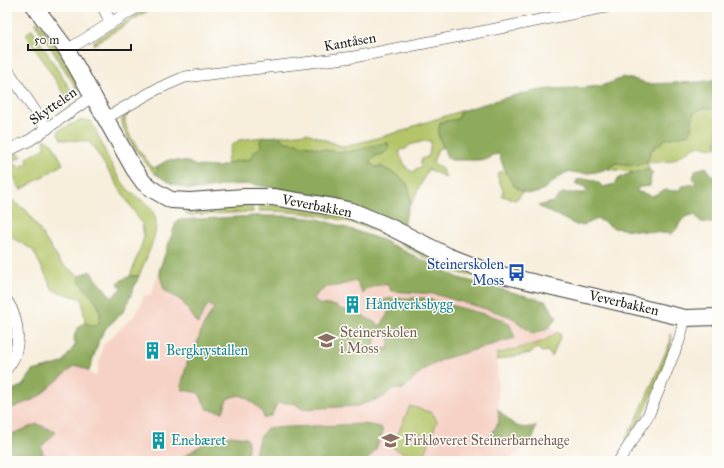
<svg xmlns="http://www.w3.org/2000/svg" width="724" height="468" viewBox="0 0 724 468" font-family="'IM FELL Great Primer',serif">
	<rect width="100%" height="100%" fill="#fdfcf7"/>
	<filter id="ink" filterUnits="userSpaceOnUse"><feTurbulence type="fractalNoise" baseFrequency=".025" numOctaves="2"/><feDisplacementMap in="SourceGraphic" scale="8" xChannelSelector="R" yChannelSelector="G"/><feConvolveMatrix kernelMatrix="1 2 1 2 8 2 1 2 1" color-interpolation-filters="sRGB"/></filter>
	<filter id="wash" filterUnits="userSpaceOnUse"><feTurbulence type="fractalNoise" baseFrequency=".012" numOctaves="4" result="noise"/><feDisplacementMap in="SourceGraphic" scale="16" xChannelSelector="R" yChannelSelector="G"/><feGaussianBlur stdDeviation="0.9" result="paint"/><feColorMatrix in="noise" values="0 0 0 0 0 0 0 0 0 0 0 0 0 0 0 0 0 1.4 0 .05"/><feComposite in="paint" operator="in"/></filter>
	<g filter="url(#wash)">
		<rect width="100%" height="100%" fill="#f7eedc"/>
		<polygon fill="#f6d1c5" points="257,216 287,216 318,219 344,227 382,240 459,278 545,301 549,304 554,315 557,317 549,328 558,332 542,342 497,354 499,422 491,436 526,446 509,461 7,461 7,410 37,398 74,366 79,366 96,377 103,345 134,316 141,304 144,295 151,295 177,220"/>
		<g fill="#b3c568" stroke="#687042" fill-rule="evenodd">
			<polygon points="149,7 154,7 93,45 94,41"/>
			<polygon points="38,22 52,40 77,83 77,89 36,25 35,23"/>
			<polygon points="32,29 73,94 68,100 26,34"/>
			<polygon points="704,108 717,109 717,148 696,146 672,161 647,163 649,169 634,173 625,171 608,169 616,163 633,165 666,139 690,134 694,112"/>
			<path d="M461 111 458 119 453 120 438 134 444 147 438 149 433 162 441 168 447 178 428 169 411 205 408 185 398 176 381 166 376 167 370 163C372 156 377 155 384 154L388 143C372 144 357 153 340 152 321 151 304 143 285 142L279 136 307 133 341 146 351 145 410 129 411 127ZM424 141H431L429 156 422 159 420 164 422 167 417 168 414 172 408 170 400 156V150L406 149 410 145Z"/>
			<path d="M128 113C127 115 125 118 125 121 126 135 145 158 153 168L156 167 158 169 154 173C144 160 120 134 122 118Z"/>
			<path d="M81 120 91 121C103 143 110 169 127 188 137 200 154 203 156 221 158 236 144 262 139 276H130L144 238 142 224 92 145C84 137 71 143 61 139L58 133 59 130Z"/>
			<polygon points="264,137 261,140 261,147 254,152 252,159 236,161 226,164 231,146 239,140"/>
			<polygon points="44,139 52,143 63,164 21,190 7,165 7,158 16,153 22,156 14,161 14,164 20,167 28,163 27,158 45,148"/>
			<polygon points="507,171 514,186 523,192 516,200 502,196 503,190 497,176 499,172"/>
			<path d="M7 197 27 211 61 263 79 276C81 294 105 297 99 323L93 326 85 323 82 299 53 290 33 250 7 235Z"/>
			<path d="M258 205 288 206 349 217 473 273 472 276C442 271 416 251 389 237 348 217 304 211 259 211Z"/>
			<polygon points="236,206 252,206 253,212 187,215 185,212 188,209"/>
			<polygon points="558,332 561,335 552,357 547,351 542,352 537,348 530,353 497,360 497,354 542,342"/>
			<path d="M671 334C676 345 648 406 641 419 637 426 632 433 627 440L625 439 635 423 671 340Z"/>
			<polygon points="410,406 432,413 437,421 424,457 408,455 392,447"/>
		</g>
		<g fill="#8eaa5c" stroke="#55633c" fill-rule="evenodd">
			<path d="M623 77C631 80 640 79 646 84L700 82 717 79V109L704 108 694 112 690 134 666 139 651 150 647 163 633 165 616 163C605 171 593 174 579 173 575 173 570 171 567 172 556 177 549 187 539 192 516 201 504 170 499 154L492 155 488 159 477 160H451L447 157 438 134 440 122 458 119 461 111C488 103 514 94 542 90 570 86 598 92 623 77Z"/>
			<path d="M279 136 286 142C304 143 321 151 340 152 357 153 372 144 388 143L389 150C382 155 373 154 370 163L376 167 381 166C386 170 391 172 397 175 418 187 409 209 402 227L290 194V191L250 184 226 185 198 190 188 189 172 184 154 173 158 169 156 167 168 160 188 162 196 166 219 167 236 161 251 159 254 152 261 147 260 140 264 137Z"/>
			<path d="M706 167 711 174 717 177V224L701 222 695 215C678 215 682 227 671 234L614 228 598 219 583 225H576L538 206 553 202 562 193H584L588 191 583 186H578L575 184 577 180C588 178 595 178 603 187L615 184 617 180 625 175 649 169 653 174 651 175 650 186 640 187 636 191 652 196 665 190 678 191 682 186 696 184 693 177 696 170Z"/>
			<path d="M257 216H287L318 219 344 227 382 240 459 278 545 301C552 306 551 313 557 317L549 328 533 334 511 317 500 313 434 294 391 291 388 285C379 284 369 286 363 294L356 281 337 286 325 287 324 289 318 293 314 299 318 304 337 306V308L350 311 351 308 354 309V311L381 326 390 309 378 302 391 298H424L502 319 510 325 515 338 443 359 422 371 403 389H392L384 397 357 406 302 409 294 403H277L272 415 264 419C263 410 259 409 253 403 243 395 241 393 227 399L223 412 207 409 199 393 183 390 181 386 188 360 195 350 202 328 214 308 208 304 198 324 182 301 164 290 159 271 177 220ZM376 334 390 336 388 349 374 347Z"/>
			<path d="M90 271 112 298 121 288 118 283C125 277 130 276 139 276L124 311 106 328 99 340 89 371 79 366H74L37 398 7 410V392L22 386 33 371 62 363 76 344 74 340C75 331 77 327 85 323L93 326 99 323C105 297 81 294 79 276Z"/>
			<path d="M498 409C513 423 514 431 536 426L533 438 526 446 490 436 499 422Z"/>
			<polygon points="37,424 56,432 41,447 44,456 49,461 7,461 7,436"/>
			<polygon points="364,424 381,427 383,432 375,451 366,461 253,461 259,439 267,428"/>
			<path d="M231 436 246 438C251 445 247 453 244 461H177L206 442Z"/>
		</g>
	</g>
	<g filter="url(#ink)">
		<g fill="none" stroke-linecap="round" stroke-linejoin="round">
			<defs>
				<g id="street">
					<polyline points="103,7 111,23"/>
					<polyline points="67,50 137,7"/>
					<polyline points="7,69 47,129"/>
					<polyline points="106,118 157,89 185,77 354,57 606,7"/>
					<polyline points="7,151 30,140 93,96"/>
					<path d="M7 301C20 320 22 351 7 368"/>
					<polyline points="619,461 648,416 679,341 685,318"/>
				</g>
				<polyline id="secondary" points="35,7 67,50 134,169 144,183 155,191 171,200 190,201 244,197 273,197 334,207 352,211 388,226 448,256 489,272 685,318 717,317"/>
			</defs>
			<use href="#street" stroke="#3d3c39" stroke-width="12"/>
			<use href="#secondary" stroke="#3d3c39" stroke-width="18"/>
			<use href="#street" stroke="#fff" stroke-width="11"/>
			<use href="#secondary" stroke="#fff" stroke-width="16"/>
		</g>
	</g>
	<defs>
		<symbol id="bus-bare" viewBox="-9 -9 18 18"><path d="M-5-6H5V4H4V6H2V4H-2V6H-4V4H-5ZM-3.5-4V0h7V-4ZM-3.5 1.2v1.5H-2V1.2ZM2 1.2v1.5H3.5V1.2Z" fill="#1a4fb4" stroke="#fdfcf7" stroke-width="2.5" paint-order="stroke"/></symbol>
		<symbol id="building-bare" viewBox="-9 -9 18 18"><path d="M-4-6H4V6H1V3H-1V6H-4ZM-2.5-4.3h1.7v1.8h-1.7ZM.8-4.3h1.7v1.8H.8ZM-2.5-1h1.7V.8h-1.7ZM.8-1h1.7V.8H.8Z" fill="#0f9aa8" stroke="#fdfcf7" stroke-width="2.5" paint-order="stroke"/></symbol>
		<symbol id="school-bare" viewBox="-9 -9 18 18"><path d="M0-5L7-2L0 1L-7-2ZM-4 1L0 2.5L4 1V4Q0 6-4 4Z" fill="#8d6e63" stroke="#fdfcf7" stroke-width="2.5" paint-order="stroke"/></symbol>
	</defs>
	<g fill-rule="evenodd">
		<use href="#bus-bare" x="504" y="260" width="25" height="25"/>
		<use href="#building-bare" x="340" y="292" width="25" height="25"/>
		<use href="#school-bare" x="314" y="328" width="25" height="25"/>
		<use href="#building-bare" x="140" y="338" width="25" height="25"/>
		<use href="#building-bare" x="146" y="428" width="25" height="25"/>
		<use href="#school-bare" x="378" y="428" width="25" height="25"/>
	</g>
	<g text-anchor="middle" dominant-baseline="central" stroke-width="3" stroke-linejoin="round" paint-order="stroke">
		<g font-size="14" fill="#1c1c1c" stroke="#fdfcf7">
			<text transform="translate(350 42) rotate(-10)">Kantåsen</text>
			<text transform="translate(53 106) rotate(-35)">Skyttelen</text>
			<text transform="translate(317 206) rotate(11)">Veverbakken</text>
			<text transform="translate(624 303) rotate(13)">Veverbakken</text>
		</g>
		<g font-size="14" fill="#164399" stroke="#fdfcf7" text-anchor="end">
			<text x="504" y="264">Steinerskolen<tspan x="504" dy="16">Moss</tspan></text>
		</g>
		<g font-size="14" fill="#0d838f" stroke="#fdfcf7" text-anchor="start">
			<text x="365" y="304">Håndverksbygg</text>
			<text x="166" y="350">Bergkrystallen</text>
			<text x="171" y="440">Enebæret</text>
		</g>
		<g font-size="14" fill="#785e54" stroke="#fdfcf7" text-anchor="start">
			<text x="340" y="332">Steinerskolen<tspan x="340" dy="16">i Moss</tspan></text>
			<text x="404" y="440">Firkløveret Steinerbarnehage</text>
		</g>
	</g>
	<rect width="724" height="468" fill="none" stroke="#fdfcf7" stroke-width="24"/>
	<path d="M28 44v6h103v-6" fill="none" stroke="#1c1c1c" stroke-width="2"/>
	<text x="34" y="44" font-size="12" fill="#1c1c1c" stroke="#fdfcf7" stroke-width="3" paint-order="stroke">50 m</text>
</svg>
